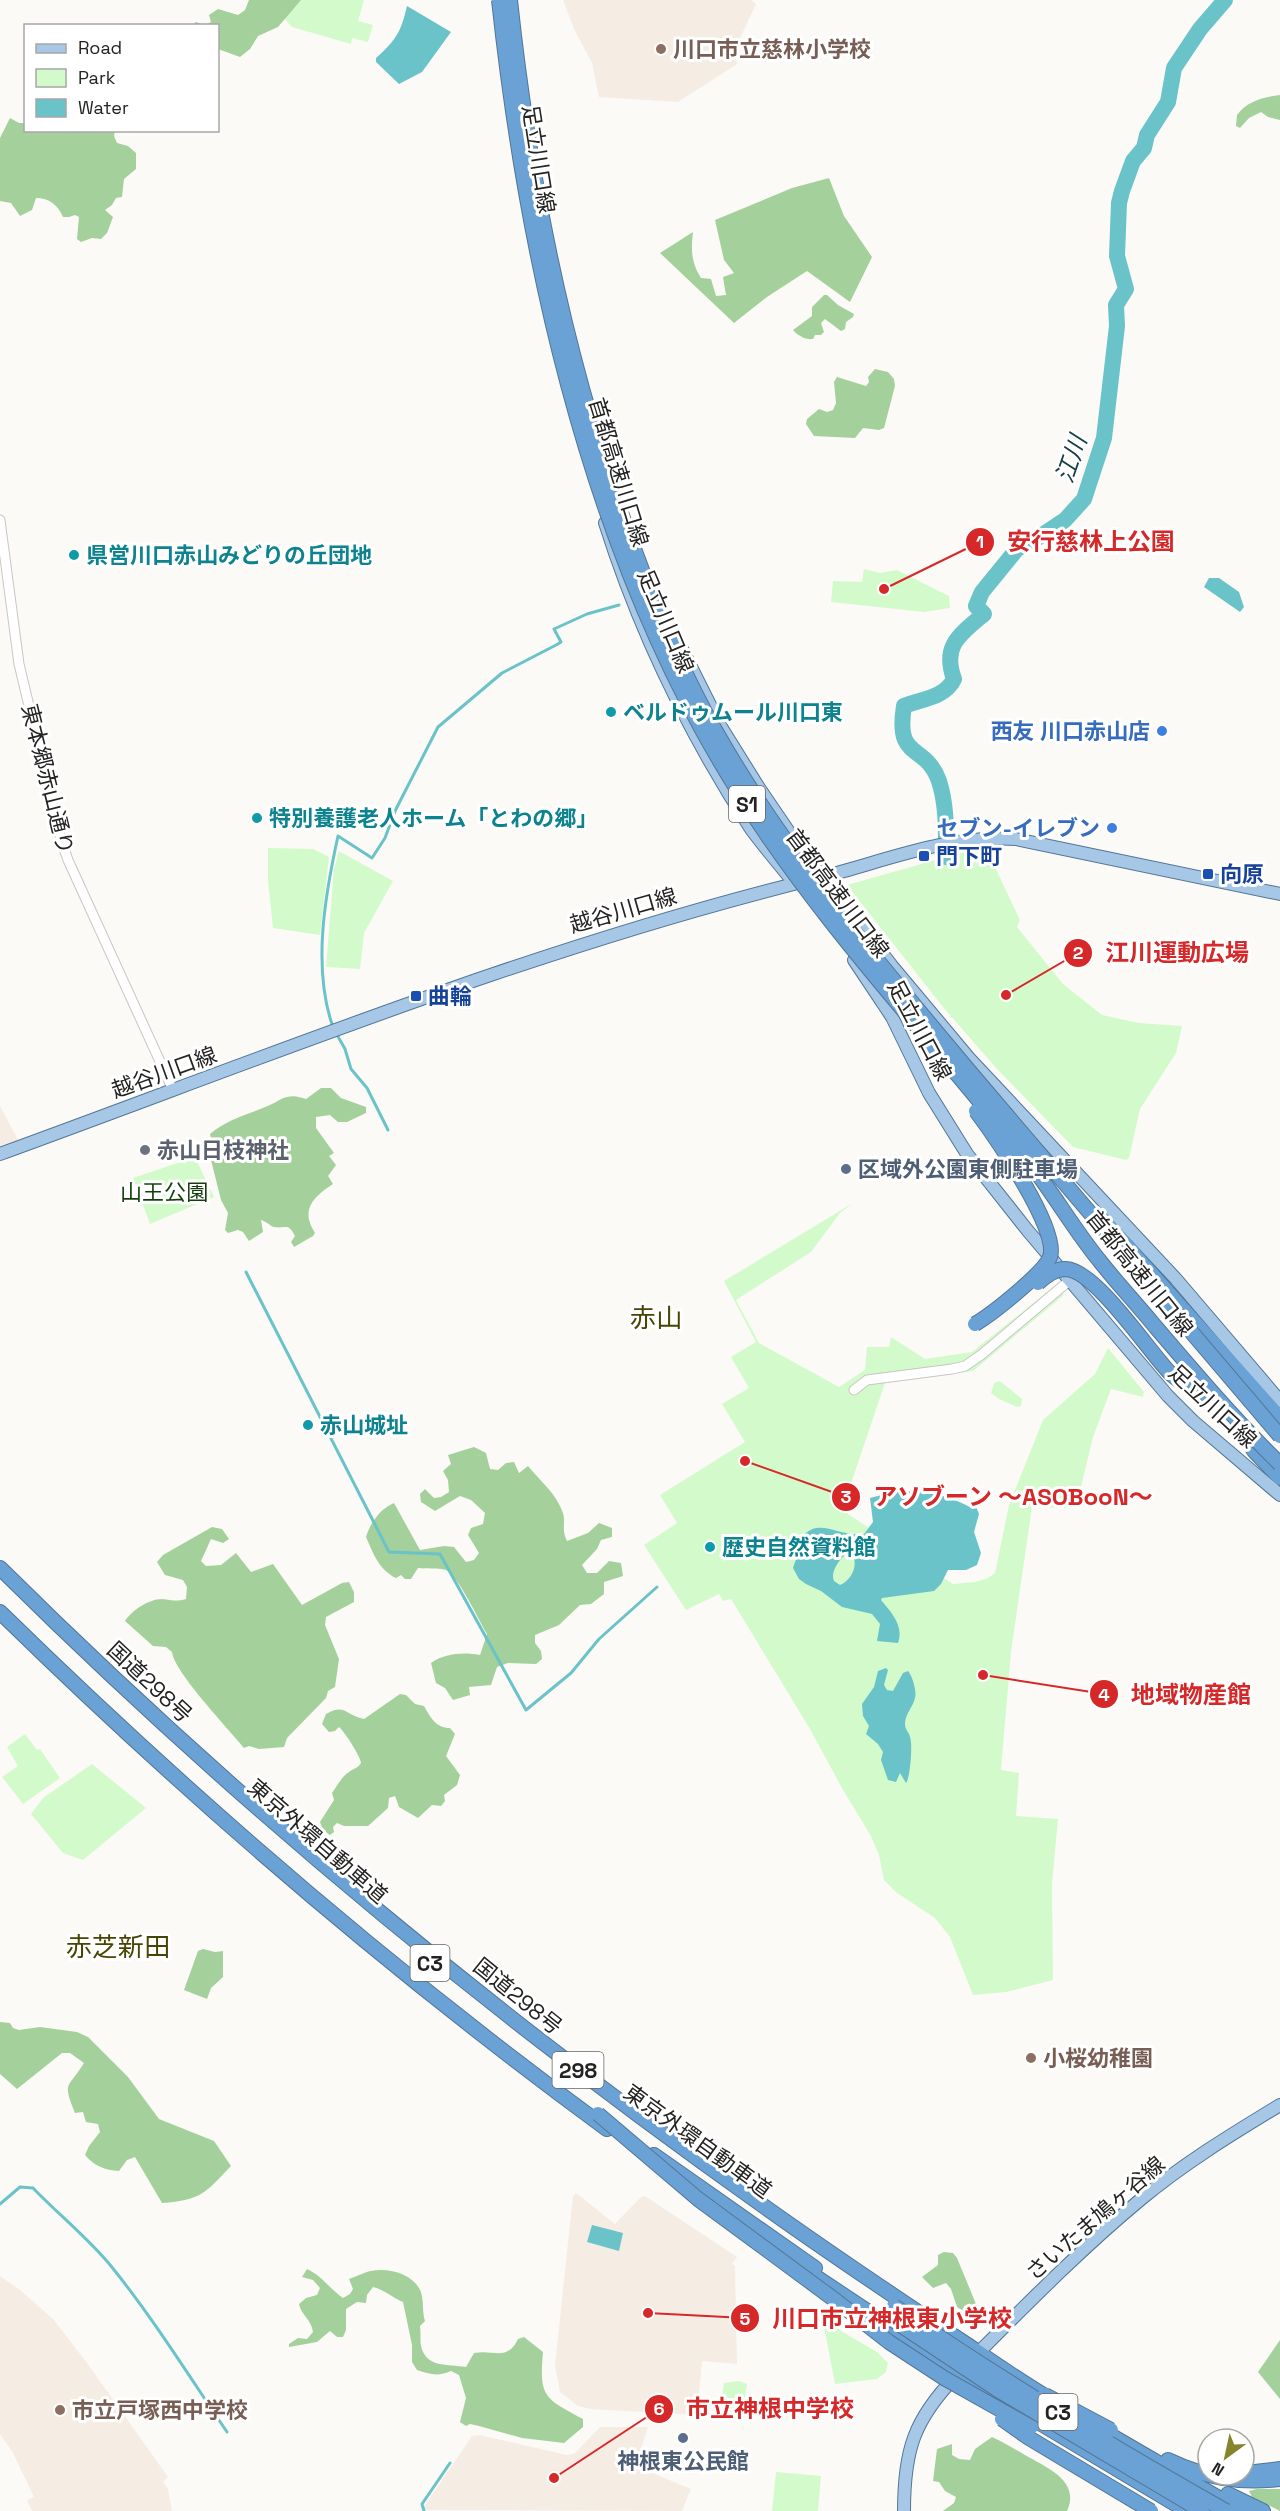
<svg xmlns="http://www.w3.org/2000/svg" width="1280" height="2511" viewBox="0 0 1280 2511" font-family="'Space Grotesk','Noto Sans JP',sans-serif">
	<rect width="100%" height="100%" fill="#fcfaf7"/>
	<g fill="#f5ece4">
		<polygon points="563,0 751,0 756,4 741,36 735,57 737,64 678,102 599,97 592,63 574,29"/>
		<polygon points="0,1106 18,1140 0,1146"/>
		<polygon points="576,2193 615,2224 640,2198 645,2196 737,2257 732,2264 735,2266 737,2364 702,2361 697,2415 590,2409 578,2406 560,2392 555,2365 573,2196"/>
		<polygon points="0,2276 20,2290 53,2319 87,2363 168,2477 163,2482 168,2489 172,2511 32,2511 27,2500 34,2497 12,2451 0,2434"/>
		<polygon points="600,2427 648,2427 641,2449 645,2450 638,2467 691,2489 682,2511 425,2510 424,2507 472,2436 479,2435 567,2455 574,2454"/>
	</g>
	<g fill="#d3facb">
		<polygon points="298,0 364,0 358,21 373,25 368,42 352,38 351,44 292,27 282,16"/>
		<polygon points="864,569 880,573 897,570 949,596 950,608 924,612 831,602 833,581 862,582"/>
		<polygon points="985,846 1020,920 1017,927 1063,984 1102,1015 1139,1023 1182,1026 1176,1053 1140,1109 1129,1158 1126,1160 1073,1147 997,1069 943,1007 847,885"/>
		<polygon points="268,848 313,849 329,857 320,935 273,928 268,881"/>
		<polygon points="339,851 393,881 364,933 360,969 326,967 334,869"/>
		<polygon points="195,1157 214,1197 150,1224 133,1178"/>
		<polygon points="853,1203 840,1213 811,1252 736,1300 759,1343 839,1387 865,1370 867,1347 889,1347 891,1337 925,1359 972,1352 1056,1285 1064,1295 973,1371 885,1383 842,1510 953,1584 975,1582 988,1578 995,1573 1009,1505 1043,1420 1095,1374 1108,1348 1144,1392 1143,1397 1111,1389 1093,1437 1076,1508 1032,1507 1011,1652 1001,1770 1019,1773 1016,1816 1058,1819 1052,1884 1053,1980 1006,1992 973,1995 950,1937 935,1918 897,1893 884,1880 879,1855 871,1836 843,1790 810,1729 731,1599 723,1601 719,1594 686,1610 644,1545 677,1523 660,1495 745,1442 722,1404 749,1388 731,1357 756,1342 724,1281"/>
		<polygon points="1000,1381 1022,1399 1021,1406 1017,1407 999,1399 991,1393 994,1383"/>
		<polygon points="25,1734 37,1750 40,1749 60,1778 23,1804 2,1777 18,1766 7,1747"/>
		<polygon points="92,1764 146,1808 83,1860 63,1853 31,1814 43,1798"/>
		<polygon points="829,2315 841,2331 877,2352 888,2363 886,2372 877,2379 835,2384 822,2316"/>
		<polygon points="739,2381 747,2384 742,2416 719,2416 724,2383"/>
		<polygon points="776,2472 821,2476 818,2511 772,2511"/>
	</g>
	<g fill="#a4d09c">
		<polygon points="249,0 301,0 278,27 258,36 250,49 240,57 218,49 218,26 192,25 196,22 205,25 211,22 209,15 218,9 238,15 245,10"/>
		<path d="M1280 95V120L1268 117 1261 112 1249 118 1240 128 1236 126 1237 115C1247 101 1263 97 1280 95Z"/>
		<path d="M10 118 19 123H25L26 130 115 131 114 136 117 143 128 146 136 153V169L124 179 122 197 116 198 112 205 105 210 113 217 107 233 101 239 92 238 81 242 77 239 79 217 75 215 69 217H63C58 205 49 198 36 198L32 210 20 216 11 203 0 201V138Z"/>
		<path d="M829 178 844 216 872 257 850 302 807 271 767 297 734 323 660 253 693 232C691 250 691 262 701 278L711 279 716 296 726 295 723 277 734 273 724 260 715 220 792 188Z"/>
		<path d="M824 295H827L838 305 854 314 853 317 846 322 845 329 841 331 825 319 821 323 824 332 821 335H815L813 339C806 340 798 336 793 330L812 316V307Z"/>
		<polygon points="875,369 888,372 894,379 895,386 884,428 879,430 863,428 855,438 814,436 806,424 807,419 819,409 827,412 833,410 836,403 834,382 837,377 866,386 869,382 868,377"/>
		<path d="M321 1088H331L341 1098 366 1107V1113L347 1122H338L330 1115 316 1117V1128L334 1153 329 1156 336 1165 328 1176 333 1184C313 1197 300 1210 315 1233L313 1236 294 1247 291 1242 295 1236C288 1222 286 1229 274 1227 270 1226 266 1221 261 1220L263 1232 249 1241 243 1232 238 1230 228 1233 225 1230 228 1213 221 1200 210 1156 212 1145 210 1134C227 1119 250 1114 270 1105 277 1102 281 1098 287 1097 294 1095 300 1097 306 1099Z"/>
		<path d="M474 1447 486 1453 490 1469 498 1470 506 1463 514 1462 519 1473 528 1466C541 1482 556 1493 563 1513 566 1523 561 1529 567 1541L588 1533 599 1523 612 1528V1537L601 1540 597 1549 582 1565 587 1573H597L609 1561 621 1563 623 1576 604 1582V1594L591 1604 580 1605 559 1625 535 1635V1643L541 1651 542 1659 536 1664 508 1663 497 1667 491 1685 469 1687 470 1695 453 1700 445 1688 436 1683 431 1663C445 1653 464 1652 480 1655L487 1634C479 1621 458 1575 446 1570 442 1568 424 1569 418 1568L411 1579H405L401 1575 396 1578C379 1570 373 1553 366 1537 370 1523 381 1508 394 1503L420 1550 444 1546 454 1547 466 1562 474 1560 479 1553 468 1535 471 1528 483 1524 485 1513 471 1500 460 1496 435 1511 421 1502 420 1494 425 1489 434 1498 441 1497 449 1492 448 1480 443 1471 451 1464 448 1455Z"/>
		<path d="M212 1527 222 1529 229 1539 223 1543 211 1539 201 1561 206 1566 221 1565 236 1553 251 1572 273 1564 302 1605 342 1583 349 1582 354 1592V1602L326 1617 325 1625 339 1659 335 1687 328 1691 326 1698 287 1738 284 1747 259 1749 249 1746 244 1748C228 1728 174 1672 172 1652L166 1647 153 1646 125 1621C132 1610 149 1599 162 1599 172 1600 176 1602 186 1599L187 1587 183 1580 165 1575 157 1562 163 1555Z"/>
		<path d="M400 1694 406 1695 415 1704 424 1706C431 1718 436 1728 450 1728L455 1734 446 1756 460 1775 457 1785 444 1795 445 1801 441 1806 432 1805 418 1818 399 1807 395 1796 389 1798 388 1808 368 1826H344L337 1823 333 1827 334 1832 330 1835 323 1830 320 1822 334 1800 332 1793C337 1786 342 1776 349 1772 354 1768 357 1769 361 1763 361 1757 344 1731 339 1727L335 1731 329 1732 322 1724 326 1714C345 1703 345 1715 364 1719Z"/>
		<polygon points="203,1949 215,1952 223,1951 223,1977 211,1988 207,1999 184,1990 198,1951"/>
		<path d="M0 2022 10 2023 13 2028 19 2030 40 2027 77 2032 88 2037 128 2077 159 2119 214 2141 231 2166C205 2193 202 2200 162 2203L135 2157 127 2160 119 2171C105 2170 94 2166 85 2155L89 2146 100 2132 98 2124 86 2122 83 2112 75 2113C62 2081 68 2089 84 2063L70 2053H62L17 2089 0 2074Z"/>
		<polygon points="944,2252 953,2253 957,2258 981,2316 978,2321 957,2307 951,2289 946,2283 933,2288 922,2277 938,2265 938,2255"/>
		<path d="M307 2269C321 2275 330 2289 343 2298L350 2294 353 2289 349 2279C356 2277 364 2272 371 2271 389 2267 414 2274 421 2292 424 2302 422 2312 425 2321L420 2326C421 2333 420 2340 421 2346 426 2368 447 2364 466 2367L474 2353C494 2349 507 2362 518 2339L524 2337 543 2352C539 2397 544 2398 583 2419V2427L564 2443 522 2438 479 2426 470 2424 466 2426 460 2422 466 2398 459 2375 451 2371C438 2377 429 2374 417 2370L412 2362V2345L403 2302C391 2297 385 2290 373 2287L367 2295 366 2303 357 2302 346 2309V2330L343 2337H337L330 2331 317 2342 289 2347V2344L298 2338 307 2339 313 2332C311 2319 301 2315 299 2304L306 2298 317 2295 320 2288 313 2280 302 2277Z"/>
		<polygon points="1280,2340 1280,2399 1258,2372"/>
		<path d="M992 2437C1004 2442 1014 2449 1025 2455 1046 2467 1081 2481 1067 2511H943L954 2503 956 2497 945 2491 939 2482 933 2481 937 2449 952 2444V2455L959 2459 970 2460 975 2449Z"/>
		<polygon points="1257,2489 1280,2489 1280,2511 1252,2497 1249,2491"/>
	</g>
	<g fill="#69c3c9" fill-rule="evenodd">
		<path d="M407 6 451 32 422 72 399 84 376 62V58C396 40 401 32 407 6Z"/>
		<polygon points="1209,578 1219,578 1239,592 1244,607 1240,612 1204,587"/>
		<path d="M894 1492C923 1490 946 1494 972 1508L975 1504 979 1514 974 1532 981 1553 977 1565 966 1570H948L941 1584 934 1591 882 1598 881 1600C892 1613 904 1626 898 1643L877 1641 880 1624 872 1614 842 1607 821 1591 806 1584 799 1579 793 1568 798 1553 794 1550C814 1509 833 1538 864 1534L873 1522 870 1498ZM846 1554 854 1558C857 1569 850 1581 840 1585L834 1581C830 1572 839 1560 846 1554Z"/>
		<path d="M886 1668 888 1670 884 1685 887 1690 893 1691 903 1673 908 1671C912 1675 917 1691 915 1698 913 1707 905 1714 905 1724 905 1730 909 1732 910 1737 913 1745 910 1779 906 1783L900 1773 896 1782 888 1780 881 1760 883 1752 878 1744 866 1734 869 1726 863 1716 862 1704 874 1687 878 1671Z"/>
		<polygon points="592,2225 623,2233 619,2251 587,2242"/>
	</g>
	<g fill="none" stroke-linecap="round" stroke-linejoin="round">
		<g stroke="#69c3c9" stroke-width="3">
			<path d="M333 1027C312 969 325 895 338 836L372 858 385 838 395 811 438 727 502 673 558 644 561 642 554 629 587 614 619 605"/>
			<polyline points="336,1033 345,1049 351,1069 367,1088 388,1130"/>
			<polyline points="246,1272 389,1552 440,1554 526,1710 571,1673 599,1639 657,1587"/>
			<path d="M0 2204 20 2187 33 2188C58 2214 88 2238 111 2266 153 2318 189 2376 227 2432"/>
			<polyline points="424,2511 422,2504 450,2463"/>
		</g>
		<path stroke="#69c3c9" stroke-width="16" d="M946 857C946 832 947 806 939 781 925 742 895 762 904 706 921 699 945 698 954 679 942 646 959 635 984 614L976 606 982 592 1017 549 1041 536 1065 520 1084 499 1104 438 1117 326 1116 305 1126 289 1117 256 1119 203 1122 191 1133 161 1144 148 1147 135 1168 102 1174 68 1200 29 1225 0"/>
		<defs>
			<g id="minor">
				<polyline points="0,520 19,664 61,840 68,860 173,1090"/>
				<polyline points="854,1390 867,1380 952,1369 965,1366 981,1355 1070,1280"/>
			</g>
			<g id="major">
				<path d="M605 523C639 630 689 734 751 829 764 847 780 865 794 883"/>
				<polyline points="674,633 721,727 759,788 791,835 892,966 969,1058 1176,1279 1280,1401"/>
				<polyline points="854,960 892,1017 929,1093 967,1154 1028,1231 1168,1396 1193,1421 1280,1495"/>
				<path d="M0 1154C272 1055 541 945 822 877 885 861 950 834 1016 839L1280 894"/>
				<path d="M973 2358C1027 2304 1081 2249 1140 2200 1183 2164 1232 2134 1280 2105"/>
				<path d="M904 2511C904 2450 914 2419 957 2375"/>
			</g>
			<g id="highway">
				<polyline points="1108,1225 1280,1418"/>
				<polyline points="1238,1427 1255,1452 1280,1478"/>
				<path d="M0 1568C236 1802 494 2015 765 2207 831 2254 898 2299 966 2344 994 2363 1021 2382 1050 2399"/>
				<path d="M0 1612C190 1798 393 1972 607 2129"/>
				<polyline points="654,2155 815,2268"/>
				<polyline points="801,2267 998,2398 1187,2511"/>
				<polyline points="1098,2428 1241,2511"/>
				<path d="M1168 2460C1204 2477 1239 2484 1280 2479"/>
				<polyline points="1255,2472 1280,2469"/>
				<polyline points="1228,2494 1263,2511"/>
			</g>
		</defs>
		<use href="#minor" stroke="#c9c6c3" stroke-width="11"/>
		<use href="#major" stroke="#527696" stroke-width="14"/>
		<use href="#highway" stroke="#527696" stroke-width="16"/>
		<use href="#minor" stroke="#fff" stroke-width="9"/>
		<use href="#major" stroke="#a6c7e6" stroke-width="12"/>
		<use href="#highway" stroke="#6ba2d5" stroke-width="14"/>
		<defs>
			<g id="highway-bridge">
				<path d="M499 0C528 269 593 563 740 794 822 924 929 1036 1024 1156 1051 1189 1072 1227 1099 1260 1116 1282 1136 1303 1154 1325 1195 1373 1235 1420 1280 1464"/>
				<path d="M510 0C530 188 569 377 636 554 658 614 683 674 715 730 785 854 879 963 970 1072 1073 1194 1177 1315 1280 1436"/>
				<path d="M1038 1283C1046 1276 1054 1269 1066 1269 1095 1270 1148 1350 1169 1372 1182 1385 1200 1393 1215 1402"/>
				<path d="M975 1324C992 1314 1044 1273 1050 1257 1060 1230 994 1135 976 1111"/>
				<polyline points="598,2114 698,2199 835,2300 889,2342 944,2378 1031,2427"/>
				<path d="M894 2306C1001 2380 1113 2447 1226 2511"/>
				<polyline points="887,2316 998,2390 1202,2511"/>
				<polyline points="1045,2395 1111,2430"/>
				<polyline points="1002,2419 1029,2438 1151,2511"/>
			</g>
		</defs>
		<use href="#highway-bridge" stroke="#527696" stroke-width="16" stroke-linecap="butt"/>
		<use href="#highway-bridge" stroke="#6ba2d5" stroke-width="14"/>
	</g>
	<g fill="#8d6e63" stroke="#fff" stroke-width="2">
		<circle cx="661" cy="49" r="6"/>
		<circle cx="1031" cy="2058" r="6"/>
		<circle cx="60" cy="2410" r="6"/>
	</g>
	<g fill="#0f9aa8" stroke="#fff" stroke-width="2">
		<circle cx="74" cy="555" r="6"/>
		<circle cx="611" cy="712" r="6"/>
		<circle cx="257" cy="818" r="6"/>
		<circle cx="308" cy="1425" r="6"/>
		<circle cx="710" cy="1547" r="6"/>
	</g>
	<g fill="#3f7fe0" stroke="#fff" stroke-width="2">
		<circle cx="1162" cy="731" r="6"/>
		<circle cx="1112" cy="828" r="6"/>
	</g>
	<g fill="#1a4fb4" stroke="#fff" stroke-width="2">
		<rect x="918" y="850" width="12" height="12" rx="3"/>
		<rect x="1202" y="868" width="12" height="12" rx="3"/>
		<rect x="410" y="990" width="12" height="12" rx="3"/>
	</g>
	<circle fill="#6b7280" stroke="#fff" stroke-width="2" cx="145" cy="1150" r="6"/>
	<g fill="#5c6f8a" stroke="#fff" stroke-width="2">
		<circle cx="846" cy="1169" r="6"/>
		<circle cx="683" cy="2438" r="6"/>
	</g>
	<g text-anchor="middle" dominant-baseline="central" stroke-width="6" stroke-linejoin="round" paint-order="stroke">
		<g fill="#fff" stroke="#666564" stroke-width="1.5">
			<rect x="729" y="786" width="36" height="36" rx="4.5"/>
			<rect x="410.5" y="1945" width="39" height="36" rx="4.5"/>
			<rect x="552.5" y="2052" width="51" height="36" rx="4.5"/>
			<rect x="1038.5" y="2394" width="39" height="36" rx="4.5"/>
		</g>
		<g font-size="21" font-weight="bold" fill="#242322">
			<text x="747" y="804">S1</text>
			<text x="430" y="1963">C3</text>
			<text x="578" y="2070">298</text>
			<text x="1058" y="2412">C3</text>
		</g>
		<g font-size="22" font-weight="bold" fill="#785e54" stroke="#fff" text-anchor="start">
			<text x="673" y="49">川口市立慈林小学校</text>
			<text x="1043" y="2058">小桜幼稚園</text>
			<text x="72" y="2410">市立戸塚西中学校</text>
		</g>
		<g font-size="22" fill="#242322" stroke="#fff">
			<text transform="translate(539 159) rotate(81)">足立川口線</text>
			<text transform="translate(619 472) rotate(73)">首都高速川口線</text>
			<text transform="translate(666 621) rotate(67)">足立川口線</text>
			<text transform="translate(48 779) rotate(76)">東本郷赤山通り</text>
			<text transform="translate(838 893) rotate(53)">首都高速川口線</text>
			<text transform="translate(623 910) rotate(-16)">越谷川口線</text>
			<text transform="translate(920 1030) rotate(62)">足立川口線</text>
			<text transform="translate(164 1072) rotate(-20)">越谷川口線</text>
			<text transform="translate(1140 1273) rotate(51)">首都高速川口線</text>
			<text transform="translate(1213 1406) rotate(43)">足立川口線</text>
			<text transform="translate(150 1682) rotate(43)">国道298号</text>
			<text transform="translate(318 1841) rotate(41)">東京外環自動車道</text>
			<text transform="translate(518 1996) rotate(39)">国道298号</text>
			<text transform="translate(698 2141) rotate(36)">東京外環自動車道</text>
			<text transform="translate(1095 2218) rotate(-41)">さいたま鳩ヶ谷線</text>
		</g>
		<g font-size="22" font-weight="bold" fill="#0d838f" stroke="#fff" text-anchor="start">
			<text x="86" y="555">県営川口赤山みどりの丘団地</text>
			<text x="623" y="712">ベルドゥムール川口東</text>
			<text x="269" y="818">特別養護老人ホーム「とわの郷」</text>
			<text x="320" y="1425">赤山城址</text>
			<text x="722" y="1547">歴史自然資料館</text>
		</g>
		<g font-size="22" font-weight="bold" fill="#366cbe" stroke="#fff" text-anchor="end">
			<text x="1150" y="731">西友 川口赤山店</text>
			<text x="1100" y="828">セブン-イレブン</text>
		</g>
		<g font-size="22" font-weight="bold" fill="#164399" stroke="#fff" text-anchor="start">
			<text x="936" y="856">門下町</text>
			<text x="1220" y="874">向原</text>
			<text x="428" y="996">曲輪</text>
		</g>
		<g font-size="22" font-weight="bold" fill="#5b616d" stroke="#fff" text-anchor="start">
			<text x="157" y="1150">赤山日枝神社</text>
		</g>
		<g font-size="22" font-weight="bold" fill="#4e5e75" stroke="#fff" text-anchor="start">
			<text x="858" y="1169">区域外公園東側駐車場</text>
			<text x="683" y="2461" text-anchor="middle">神根東公民館</text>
		</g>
		<g font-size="22" fill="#143f0b" stroke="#fff">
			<text x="164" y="1192">山王公園</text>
		</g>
		<g font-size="24" font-style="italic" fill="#164044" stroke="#fff">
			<text transform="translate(1071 459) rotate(-71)">江川</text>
		</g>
		<g font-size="26" fill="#474503" stroke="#fff">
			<text x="656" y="1318">赤山</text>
			<text x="118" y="1947">赤芝新田</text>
		</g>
	</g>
	<path fill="none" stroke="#d62828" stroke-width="2" d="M884 589L980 542M1006 995L1078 953M745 1461L846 1497M983 1675L1104 1694M648 2313L745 2318M554 2478L659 2409"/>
	<g fill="#d62828" stroke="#fff" stroke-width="2">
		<circle cx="884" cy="589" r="6"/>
		<circle cx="1006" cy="995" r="6"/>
		<circle cx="745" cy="1461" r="6"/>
		<circle cx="983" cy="1675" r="6"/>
		<circle cx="648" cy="2313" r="6"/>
		<circle cx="554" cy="2478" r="6"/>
		<circle cx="980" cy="542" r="15"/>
		<circle cx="1078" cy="953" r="15"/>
		<circle cx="846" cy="1497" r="15"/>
		<circle cx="1104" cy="1694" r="15"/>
		<circle cx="745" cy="2318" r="15"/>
		<circle cx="659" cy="2409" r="15"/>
	</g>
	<g font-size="18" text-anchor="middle" font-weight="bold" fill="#fff">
		<text x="980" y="548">1</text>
		<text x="1078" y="959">2</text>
		<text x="846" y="1503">3</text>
		<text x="1104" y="1701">4</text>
		<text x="745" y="2325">5</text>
		<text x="659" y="2415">6</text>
	</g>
	<g font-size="24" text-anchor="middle" font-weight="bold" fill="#d62828" stroke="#fff" stroke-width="6" stroke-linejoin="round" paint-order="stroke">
		<text x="1091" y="550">安行慈林上公園</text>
		<text x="1177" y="961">江川運動広場</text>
		<text x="1013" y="1505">アソブーン ～ASOBooN～</text>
		<text x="1191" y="1703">地域物産館</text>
		<text x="892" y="2327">川口市立神根東小学校</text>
		<text x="770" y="2417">市立神根中学校</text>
	</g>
	<rect x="24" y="24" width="195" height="108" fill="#ffffff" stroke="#a7a7a7" stroke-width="1.5"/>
	<rect x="36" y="44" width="30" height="9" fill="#a6c7e6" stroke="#a7a7a7" stroke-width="1.5"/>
	<text x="78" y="54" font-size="18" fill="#242322">Road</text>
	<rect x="36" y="69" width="30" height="18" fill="#d3facb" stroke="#a7a7a7" stroke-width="1.5"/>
	<text x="78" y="84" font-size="18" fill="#242322">Park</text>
	<rect x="36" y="99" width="30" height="18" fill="#69c3c9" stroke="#a7a7a7" stroke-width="1.5"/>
	<text x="78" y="114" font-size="18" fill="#242322">Water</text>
	<g transform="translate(1226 2457) rotate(213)"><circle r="28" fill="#ffffff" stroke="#a7a7a7" stroke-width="1.5"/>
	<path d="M0-4.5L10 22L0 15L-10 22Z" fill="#86852e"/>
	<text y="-9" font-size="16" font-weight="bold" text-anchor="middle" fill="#242322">N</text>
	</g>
</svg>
